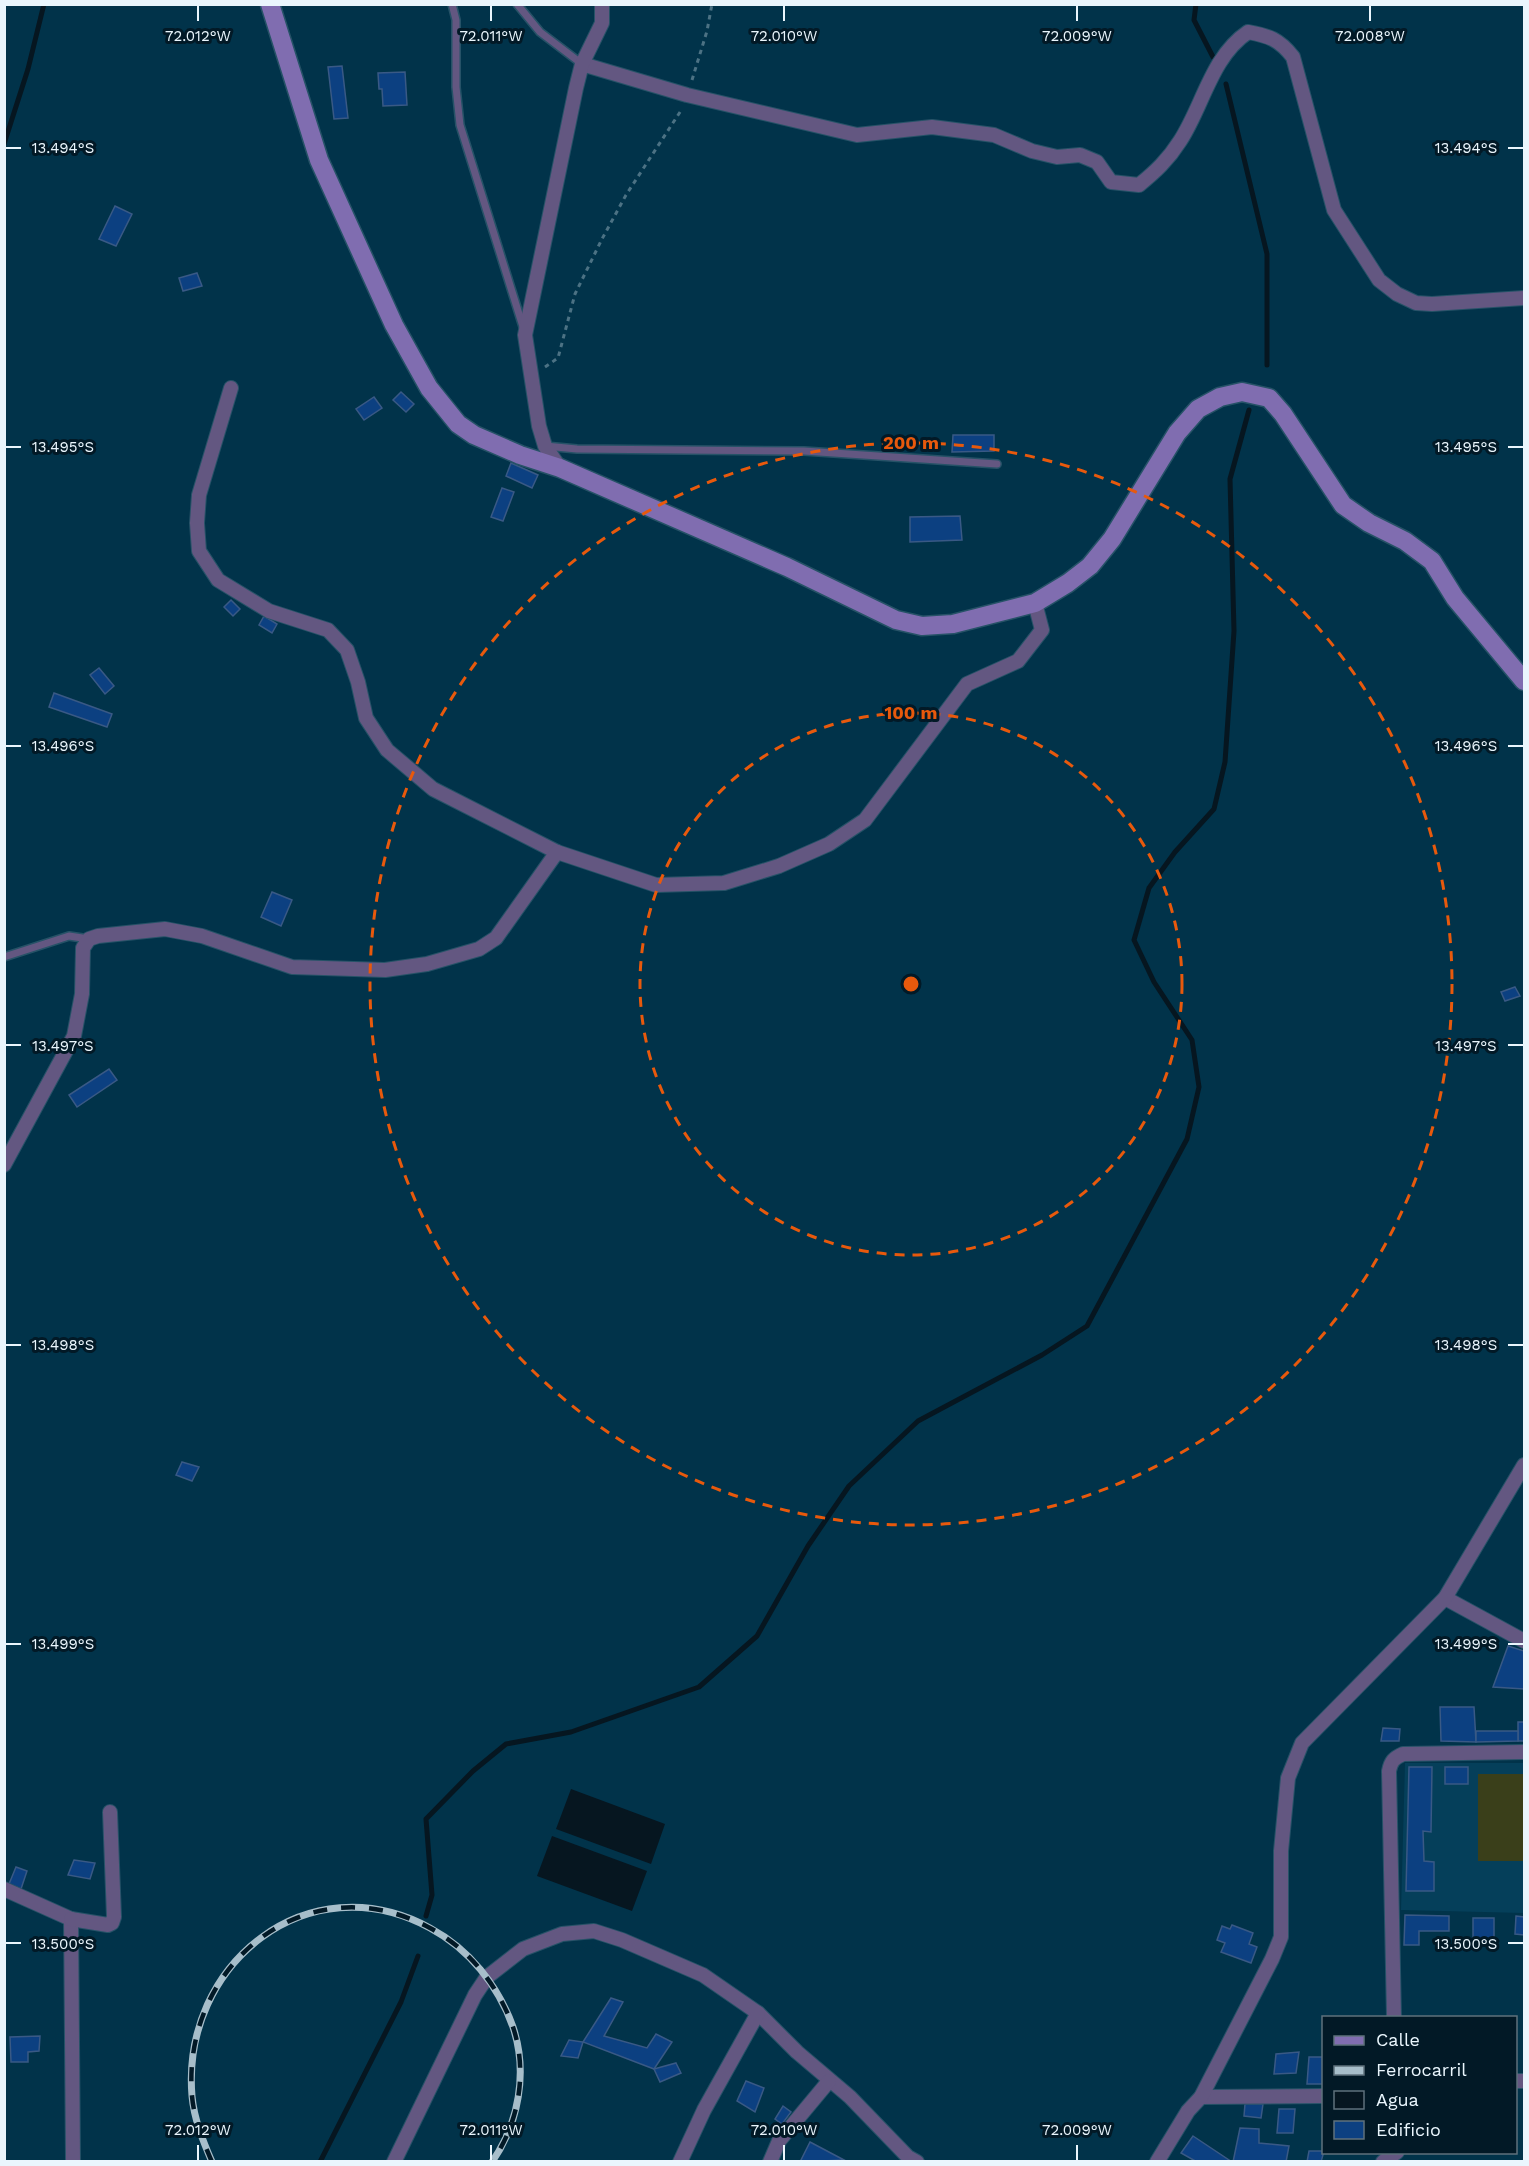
<svg xmlns="http://www.w3.org/2000/svg" width="1529" height="2166" viewBox="0 0 1529 2166" font-family="'Work Sans',sans-serif">
	<rect width="100%" height="100%" fill="#01334a"/>
	<polygon fill="#053f5a" points="1405,1763 1524,1763 1524,1913 1401,1910"/>
	<rect fill="#3a3f1a" x="1478" y="1774" width="46" height="87"/>
	<g fill="#061620">
		<polygon points="571,1789 665,1824 651,1864 556,1829"/>
		<polygon points="552,1836 647,1871 632,1911 537,1876"/>
	</g>
	<g fill="none" stroke-linecap="round" stroke-linejoin="round">
		<g stroke="#061620" stroke-width="5">
			<polyline points="1196,4 1194,20 1213,57"/>
			<polyline points="1226,84 1267,254 1267,365"/>
			<polyline points="4,144 28,69 44,4"/>
			<polyline points="426,1916 432,1895 426,1819 473,1771 506,1744 571,1732 699,1687 757,1636 808,1546 849,1486 918,1421 1042,1355 1087,1326 1187,1139 1199,1087 1192,1040 1154,982 1134,940 1149,888 1175,852 1214,809 1225,762 1234,631 1230,479 1249,410"/>
			<polyline points="320,2162 401,2002 418,1956"/>
		</g>
	</g>
	<g fill="#0c4081" stroke="#395985" stroke-width="1.5">
		<polygon points="342,66 348,118 334,119 328,67"/>
		<polygon points="405,72 407,105 383,106 382,89 379,89 378,73"/>
		<polygon points="115,206 132,214 116,246 99,239"/>
		<polygon points="197,273 202,286 183,291 179,278"/>
		<polygon points="401,392 414,404 406,412 393,400"/>
		<polygon points="374,397 382,408 364,420 356,409"/>
		<polygon points="953,435 994,435 994,451 952,452"/>
		<polygon points="511,463 538,475 532,488 506,476"/>
		<polygon points="502,488 514,492 503,521 491,517"/>
		<polygon points="960,516 962,540 910,542 910,517"/>
		<polygon points="231,600 240,609 233,616 224,607"/>
		<polygon points="264,616 277,624 272,633 259,625"/>
		<polygon points="99,668 114,686 105,694 90,675"/>
		<polygon points="54,693 112,714 107,727 49,707"/>
		<polygon points="272,892 292,900 281,926 261,917"/>
		<polygon points="1515,987 1520,996 1505,1001 1501,992"/>
		<polygon points="109,1069 117,1080 77,1107 69,1095"/>
		<polygon points="182,1462 199,1467 192,1481 176,1475"/>
		<polygon points="1508,1646 1524,1651 1524,1689 1493,1687"/>
		<polygon points="1440,1707 1474,1707 1476,1742 1441,1741"/>
		<rect x="1518" y="1722" width="6" height="19"/>
		<polygon points="1383,1728 1400,1729 1399,1741 1381,1741"/>
		<polygon points="1476,1731 1518,1731 1518,1741 1476,1742"/>
		<polygon points="1409,1767 1432,1767 1431,1832 1423,1831 1424,1861 1434,1862 1434,1891 1406,1891"/>
		<rect x="1445" y="1767" width="23" height="17"/>
		<polygon points="74,1860 95,1863 90,1879 68,1875"/>
		<polygon points="16,1867 27,1871 21,1889 9,1884"/>
		<polygon points="1405,1915 1449,1916 1449,1931 1419,1931 1419,1945 1404,1945"/>
		<polygon points="1516,1916 1524,1917 1524,1935 1515,1934"/>
		<rect x="1473" y="1918" width="21" height="27"/>
		<polygon points="1232,1925 1253,1933 1249,1944 1257,1947 1251,1963 1221,1952 1225,1943 1217,1940 1222,1926 1230,1929"/>
		<polygon points="611,1998 623,2002 604,2036 647,2048 656,2034 672,2042 654,2069 583,2042"/>
		<polygon points="40,2036 39,2051 28,2052 28,2062 11,2062 10,2037"/>
		<polygon points="569,2040 583,2042 578,2058 561,2056"/>
		<polygon points="1299,2052 1296,2073 1274,2074 1276,2054"/>
		<polygon points="1309,2057 1324,2057 1324,2084 1307,2084"/>
		<polygon points="676,2063 681,2073 660,2082 654,2069"/>
		<polygon points="746,2081 764,2088 755,2112 737,2101"/>
		<polygon points="1245,2104 1263,2104 1261,2118 1244,2116"/>
		<polygon points="783,2106 791,2112 782,2124 775,2119"/>
		<polygon points="1279,2109 1295,2109 1293,2133 1277,2133"/>
		<polygon points="1240,2128 1259,2129 1259,2143 1289,2146 1286,2162 1233,2162"/>
		<polygon points="1193,2136 1232,2162 1197,2162 1181,2153"/>
		<polygon points="810,2142 844,2160 800,2162"/>
		<polygon points="1309,2151 1324,2151 1321,2162 1307,2162"/>
	</g>
	<g fill="none" stroke-linecap="round" stroke-linejoin="round">
		<defs>
			<g id="lane">
				<polyline points="452,4 456,20 456,87 460,125 524,330"/>
				<polyline points="517,4 540,32 582,64"/>
				<polyline points="545,446 577,449 804,451 997,464"/>
				<polyline points="4,957 69,936 89,939"/>
			</g>
			<g id="street">
				<path d="M582 64 687 95 857 135 932 127 994 135 1032 151 1057 157 1080 155 1097 162 1111 182 1139 185C1155 172 1168 160 1180 141 1203 106 1211 57 1248 32 1269 36 1279 39 1293 57L1334 210 1379 280 1397 294 1416 303 1432 304 1524 298"/>
				<polyline points="231,388 199,495 197,523 199,551 218,580 269,611 328,630 347,650 358,682 366,718 387,750 433,789 557,852"/>
				<polyline points="560,468 545,446 539,426 525,335 576,88 582,64 602,23 602,4"/>
				<polyline points="4,1165 74,1036 82,994 83,948 89,939 98,936 165,929 202,936 292,967 385,970 427,964 479,949 496,938 557,852 656,885 724,883 779,866 829,844 865,820 967,684 1018,661 1042,630 1035,603"/>
				<polyline points="1445,1598 1524,1641"/>
				<polyline points="4,1889 71,1919 73,2162"/>
				<polyline points="71,1919 108,1925 112,1923 114,1917 110,1812"/>
				<polyline points="758,2013 797,2052 850,2097 908,2157 917,2162"/>
				<path d="M1394 2018 1389 1771C1391 1761 1394 1758 1403 1754L1524 1752"/>
				<polyline points="1516,2081 1524,2081"/>
				<polyline points="1201,2097 1324,2096"/>
				<polyline points="394,2162 475,1995 487,1977 523,1949 562,1934 594,1931 622,1940 703,1975 758,2013 704,2110 680,2162"/>
				<polyline points="770,2162 779,2141 829,2081"/>
				<polyline points="1157,2162 1188,2111 1201,2097 1272,1959 1281,1937 1281,1851 1288,1778 1302,1743 1445,1598 1524,1465"/>
				<polyline points="1383,2162 1397,2152"/>
			</g>
			<polyline id="secondary" points="270,4 319,160 394,325 429,388 458,424 474,435 520,455 560,468 787,567 896,620 922,626 953,624 1035,603 1068,583 1090,566 1112,539 1177,433 1198,409 1220,397 1242,392 1269,398 1283,414 1343,505 1369,523 1405,541 1432,561 1455,598 1524,681"/>
		</defs>
		<use href="#lane" stroke="#265267" stroke-width="10"/>
		<use href="#street" stroke="#265267" stroke-width="16"/>
		<use href="#secondary" stroke="#265267" stroke-width="21"/>
		<g stroke="#4c7284" stroke-width="3" stroke-dasharray="4.5 4.5" stroke-linecap="butt">
			<polyline points="692,80 707,31 712,4"/>
			<polyline points="545,367 558,358 575,294 602,239 626,195 682,109"/>
		</g>
		<use href="#lane" stroke="#635781" stroke-width="7"/>
		<use href="#street" stroke="#635781" stroke-width="14"/>
		<use href="#secondary" stroke="#806db0" stroke-width="18"/>
		<defs>
			<path id="rail" d="M212 2162C203 2141 194 2119 192 2096 181 1964 308 1862 430 1928 469 1949 498 1985 513 2027 528 2072 519 2123 492 2162"/>
		</defs>
		<use href="#rail" stroke="#a7beca" stroke-width="7"/>
		<use href="#rail" stroke="#021926" stroke-width="4.5" stroke-dasharray="14" stroke-linecap="butt"/>
	</g>
	<path fill="none" stroke="#eaf6fd" stroke-width="2" d="M198 6V21M491 6V21M784 6V21M1077 6V21M1370 6V21M6 148H21M1508 148H1523M6 447H21M1508 447H1523M6 746H21M1508 746H1523M6 1045H21M1508 1045H1523M6 1345H21M1508 1345H1523M6 1644H21M1508 1644H1523M6 1943H21M1508 1943H1523M198 2145V2160M491 2145V2160M784 2145V2160M1077 2145V2160"/>
	<g fill="none" stroke="#e8590c" stroke-width="3" stroke-dasharray="10 8">
		<circle cx="911" cy="984" r="271"/>
		<circle cx="911" cy="984" r="541"/>
	</g>
	<g font-size="15" text-anchor="middle" fill="#eaf6fd" stroke="#021926" stroke-width="6" stroke-linejoin="round" paint-order="stroke">
		<text x="198" y="41">72.012°W</text>
		<text x="491" y="41">72.011°W</text>
		<text x="784" y="41">72.010°W</text>
		<text x="1077" y="41">72.009°W</text>
		<text x="1370" y="41">72.008°W</text>
		<text x="63" y="153">13.494°S</text>
		<text x="1466" y="153">13.494°S</text>
		<text x="63" y="452">13.495°S</text>
		<text x="1466" y="452">13.495°S</text>
		<text x="63" y="751">13.496°S</text>
		<text x="1466" y="751">13.496°S</text>
		<text x="63" y="1051">13.497°S</text>
		<text x="1466" y="1051">13.497°S</text>
		<text x="63" y="1350">13.498°S</text>
		<text x="1466" y="1350">13.498°S</text>
		<text x="63" y="1649">13.499°S</text>
		<text x="1466" y="1649">13.499°S</text>
		<text x="63" y="1949">13.500°S</text>
		<text x="1466" y="1949">13.500°S</text>
		<text x="198" y="2135">72.012°W</text>
		<text x="491" y="2135">72.011°W</text>
		<text x="784" y="2135">72.010°W</text>
		<text x="1077" y="2135">72.009°W</text>
	</g>
	<circle cx="911" cy="984" r="9" fill="#e8590c" stroke="#021926" stroke-width="3"/>
	<g font-size="18" text-anchor="middle" font-weight="bold" fill="#e8590c" stroke="#021926" stroke-width="6" stroke-linejoin="round" paint-order="stroke">
		<text x="911" y="449">200 m</text>
		<text x="911" y="719">100 m</text>
	</g>
	<rect width="1529" height="2166" fill="none" stroke="#eaf6fd" stroke-width="12"/>
	<rect x="1322" y="2016" width="195" height="138" fill="#021926" stroke="#5f717c" stroke-width="1.5"/>
	<rect x="1334" y="2036" width="30" height="9" fill="#806db0" stroke="#5f717c" stroke-width="1.5"/>
	<text x="1376" y="2046" font-size="18" fill="#eaf6fd">Calle</text>
	<rect x="1334" y="2066" width="30" height="9" fill="#a7beca" stroke="#5f717c" stroke-width="1.5"/>
	<text x="1376" y="2076" font-size="18" fill="#eaf6fd">Ferrocarril</text>
	<rect x="1334" y="2091" width="30" height="18" fill="#061620" stroke="#5f717c" stroke-width="1.5"/>
	<text x="1376" y="2106" font-size="18" fill="#eaf6fd">Agua</text>
	<rect x="1334" y="2121" width="30" height="18" fill="#0c4081" stroke="#5f717c" stroke-width="1.5"/>
	<text x="1376" y="2136" font-size="18" fill="#eaf6fd">Edificio</text>
</svg>
